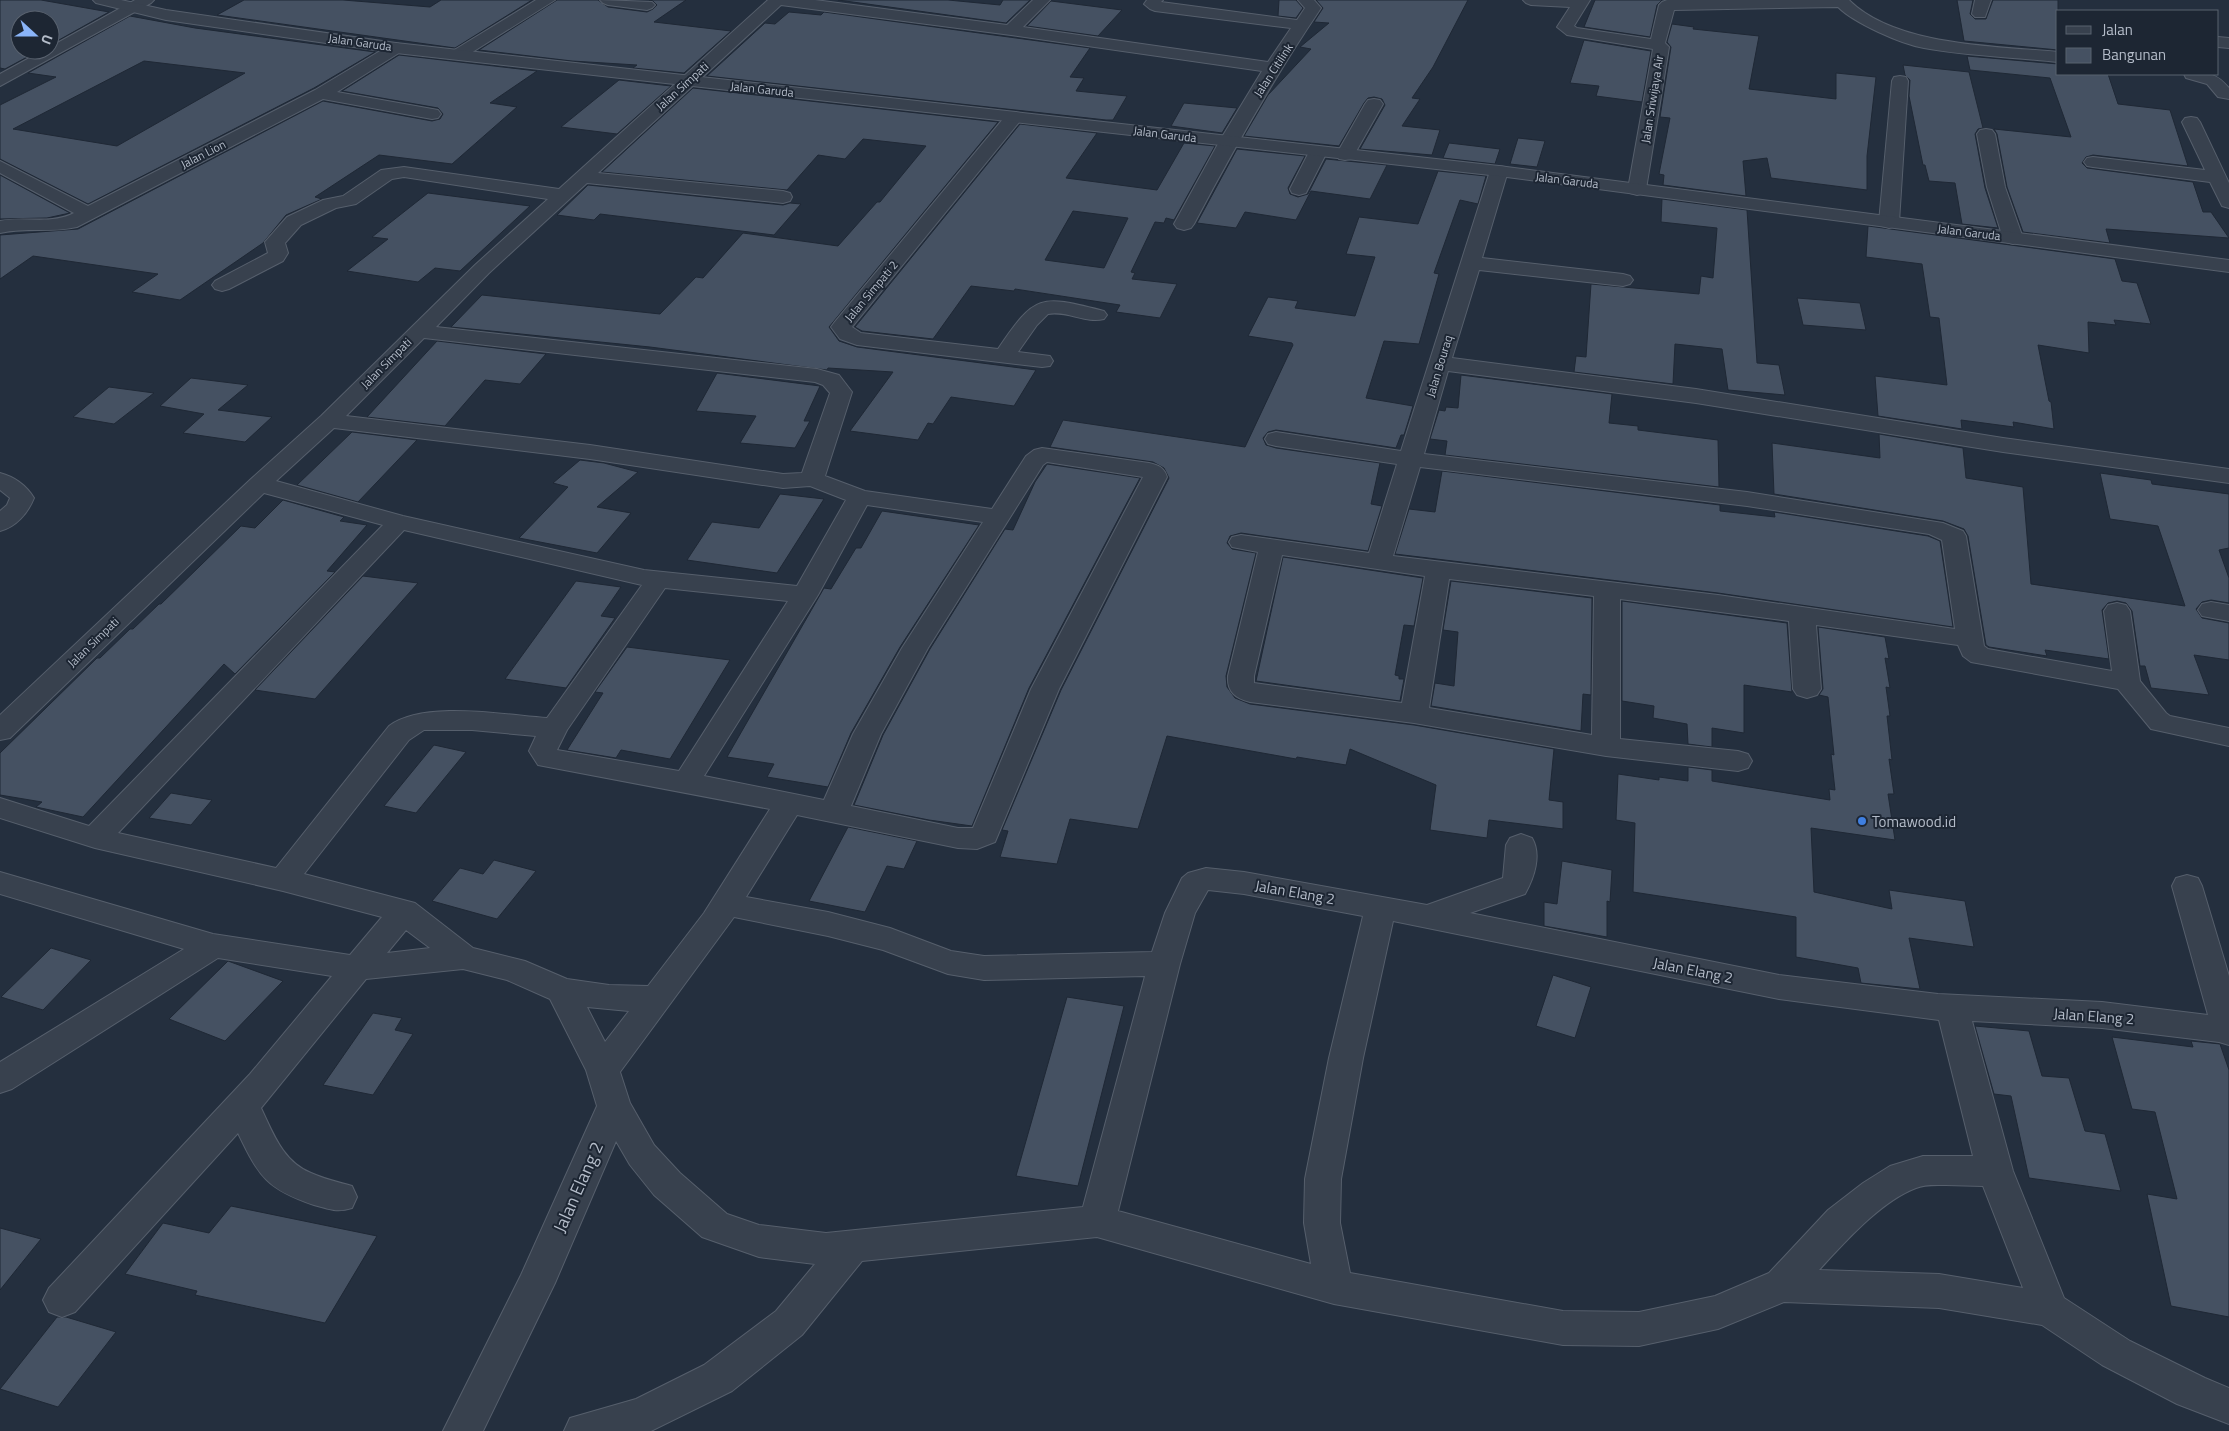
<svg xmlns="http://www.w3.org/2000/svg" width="2229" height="1431" viewBox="0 0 2229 1431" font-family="'Titillium Web',sans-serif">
	<rect width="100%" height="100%" fill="#242f3e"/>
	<g fill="#455162" stroke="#1f2835" fill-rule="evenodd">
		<polygon points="0,0 41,0 109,12 50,45 50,20 20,20 20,50 40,50 5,69 0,68"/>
		<polygon points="244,0 343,0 430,7 441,0 532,0 455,48 217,15"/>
		<polygon points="557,0 598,0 608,7 647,12 653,9 657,5 653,1 649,0 686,0 654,22 731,31 684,73 633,68 637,65 572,61 479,50"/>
		<polygon points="838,0 948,0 1000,5 1003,0 1030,0 1006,23"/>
		<polygon points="1279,0 1296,0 1303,8 1296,18 1278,16"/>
		<polygon points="1316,0 1468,0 1433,67 1412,98 1420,99 1402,126 1440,130 1432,155 1360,149 1385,105 1382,99 1374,97 1368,98 1364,103 1339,146 1244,136 1268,95 1311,49 1300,47 1329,23 1314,22 1323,8"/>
		<polygon points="1595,0 1662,0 1657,5 1650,37 1584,27"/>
		<polygon points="1957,0 1973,0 1970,14 1975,19 1986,19 1993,0 2058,0 2058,50 1964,41"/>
		<polygon points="1051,1 1122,10 1098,36 1027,26"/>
		<polygon points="789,12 821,15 824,12 1090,48 1070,77 1084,78 1076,91 1127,96 1113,120 1106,120 707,76 765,23 775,24"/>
		<path d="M130 16 195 28 375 52 314 88 88 204 0 159V105L56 77 28 73ZM144 61 245 73 117 146 13 129Z"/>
		<polygon points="1672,24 1694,27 1693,29 1759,36 1749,89 1836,99 1836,73 1876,77 1867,156 1867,190 1771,178 1767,158 1743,161 1746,196 1663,185 1664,175 1659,174 1670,118 1660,117 1671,47 1667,42"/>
		<polygon points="1584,40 1651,51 1642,102 1596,96 1599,86 1570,83"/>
		<polygon points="399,55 537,71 490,103 517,107 452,164 379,155 315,197 322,199 286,215 263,243 180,300 132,292 158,274 33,256 0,279 0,235 78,229 323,101 432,121 440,119 443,114 438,108 342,91"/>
		<polygon points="1967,56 2058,64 2058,74 2108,74 2118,104 2170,110 2188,166 2093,155 2086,157 2082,163 2087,168 2193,182 2203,212 2211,212 2229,238 2106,229 2110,243 2023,232 2007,187 1997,134 1994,129 2071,137 2050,78 1970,70"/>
		<polygon points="1903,65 1969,72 1983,128 1978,129 1975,134 1985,188 1998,228 1962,224 1955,183 1929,181 1925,165 1923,165 1909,96 1910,80 1905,75"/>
		<polygon points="619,80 671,86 617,134 561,127"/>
		<polygon points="693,88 998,122 829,327 839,341 857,347 1036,370 1014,406 951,397 933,424 928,423 918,440 850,431 893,372 828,368 827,370 650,347 451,327 482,295 660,314 696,277 703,278 743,233 838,246 877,202 880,202 926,146 863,139 845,159 818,155 787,190 602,172"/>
		<polygon points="1184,103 1237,108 1222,133 1171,126"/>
		<path d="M1020 124 1097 133 1066 178 1157 190 1184 143 1215 146 1174 220 1166 218 1164 223 1155 222 1131 272 1135 273 1132 279 1177 284 1160 318 1116 312 1120 305 1015 289 1014 291 971 286 933 339 862 331 855 327ZM1073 211 1128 218 1104 268 1045 260Z"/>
		<polygon points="1518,138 1545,141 1537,167 1510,164"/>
		<polygon points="1449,143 1500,149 1495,164 1443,158"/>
		<polygon points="1237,149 1305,156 1288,188 1290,194 1298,197 1308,194 1326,159 1387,165 1370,199 1311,191 1296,220 1245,212 1236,228 1197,223"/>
		<polygon points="1438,171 1486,176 1478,204 1460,200 1434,273 1439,274 1419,344 1384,341 1366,398 1413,406 1404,435 1401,435 1396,448 1276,430 1268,432 1263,438 1266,445 1276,448 1380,463 1371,504 1382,506 1368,551 1241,533 1230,536 1227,543 1232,549 1256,553 1226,676 1227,687 1235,698 1250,704 1414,725 1554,749 1549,800 1563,802 1563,829 1489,820 1487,838 1430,830 1436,785 1350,749 1346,765 1297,757 1296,759 1167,736 1138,829 1070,819 1057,864 1000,857 1008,831 1002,830 1061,690 1169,478 1164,468 1153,462 1050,447 1063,420 1245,447 1293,345 1292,343 1248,336 1268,297 1298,301 1295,308 1355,316 1375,257 1346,254 1359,217 1418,224"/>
		<polygon points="0,175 70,213 47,218 0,219"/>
		<polygon points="588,185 783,205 790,203 801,204 774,235 600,214 594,220 557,215"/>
		<polygon points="428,193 530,206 460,271 435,268 418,282 347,271 388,239 372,237"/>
		<polygon points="1662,199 1747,210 1757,363 1779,365 1785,395 1728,390 1722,349 1675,344 1673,384 1574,372 1576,356 1586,357 1591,284 1699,294 1701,276 1713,278 1717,228 1661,222"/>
		<polygon points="1868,226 2115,259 2122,281 2137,283 2151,324 2114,320 2116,325 2088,322 2089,353 2038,345 2049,401 2051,402 2054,429 2013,422 2014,427 1961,420 1962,429 1878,416 1875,376 1947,385 1939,318 1930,317 1922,264 1866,257"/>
		<polygon points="1797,298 1860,303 1866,330 1803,325"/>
		<polygon points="437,341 546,354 520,384 485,380 445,426 367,417"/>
		<polygon points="717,373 820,386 804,421 810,421 795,448 740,443 756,416 696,411"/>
		<polygon points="1461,375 1612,394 1609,423 1638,426 1638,430 1718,440 1719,487 1445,455 1447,441 1430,439 1439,410 1445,411 1446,407 1458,408"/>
		<polygon points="191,378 248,385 218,410 272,417 245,442 183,433 204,414 160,406"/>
		<polygon points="109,387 154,393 114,424 73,417"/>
		<polygon points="352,432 417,440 358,502 297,485"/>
		<polygon points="1879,434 1963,448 1966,478 2023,487 2031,584 2185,606 2158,526 2110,519 2100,473 2151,480 2152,484 2229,494 2229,548 2219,550 2229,578 2229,603 2211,600 2202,602 2196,609 2202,618 2229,623 2229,660 2194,655 2209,695 2151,688 2145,666 2140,666 2132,611 2126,603 2117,601 2108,603 2102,610 2109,659 2045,650 2047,656 1989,647 1986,645 1968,536 1964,529 1943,521 1774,494 1772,443 1880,458"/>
		<polygon points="580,460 604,463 638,472 597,507 631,513 597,553 519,538 568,487 553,483"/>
		<polygon points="1047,464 1140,478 1029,688 972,826 929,820 854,805 883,735 930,649 1005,529 1013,530 1035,482"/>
		<polygon points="1442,471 1720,505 1720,511 1775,517 1774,512 1928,536 1940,541 1953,627 1718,593 1395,554 1409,509 1435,512"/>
		<polygon points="780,494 824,499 777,573 687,560 712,522 759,528"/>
		<polygon points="283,500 344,517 340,521 367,525 327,571 335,572 235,674 224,664 83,817 36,807 42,802 0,795 0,753 97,658 100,658 130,629 133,629 159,604 161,604 241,526 255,528"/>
		<polygon points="882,511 979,525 900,647 851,733 828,787 767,777 774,764 727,757 824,588 831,589 856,548 861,548"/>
		<polygon points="1283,557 1423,578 1414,626 1404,625 1395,675 1399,676 1399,679 1404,679 1400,701 1256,681"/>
		<polygon points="363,576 418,583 315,699 255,690"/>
		<polygon points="576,581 621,587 601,616 615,618 566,688 505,679"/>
		<polygon points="1451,581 1592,598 1591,695 1583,694 1581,731 1431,706 1435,683 1454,686 1458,632 1443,630"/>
		<polygon points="1622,601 1787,623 1792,692 1744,685 1744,733 1712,728 1712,747 1688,744 1687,724 1653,718 1654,706 1622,701"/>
		<polygon points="1818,627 1885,637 1889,659 1885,658 1890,688 1886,687 1890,716 1887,716 1892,760 1889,759 1894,794 1888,794 1895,840 1811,828 1814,892 1892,909 1889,890 1965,901 1974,947 1909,938 1920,989 1861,983 1858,968 1796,957 1796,917 1633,892 1635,823 1616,820 1618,774 1659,780 1659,777 1688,781 1688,767 1712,770 1712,781 1830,800 1829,789 1835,790 1831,754 1834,755 1828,697 1819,695 1823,689"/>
		<polygon points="627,647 730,660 670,759 621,750 616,758 567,750 603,693 595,692"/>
		<polygon points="434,745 466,752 416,813 384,806"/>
		<polygon points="171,793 212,800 191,825 149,818"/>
		<polygon points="848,827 917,841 904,869 887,866 865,912 809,901"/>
		<polygon points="494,860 536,871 497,919 432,901 460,868 483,874"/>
		<polygon points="1562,861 1612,870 1610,902 1607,901 1607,937 1544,926 1544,902 1557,904"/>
		<polygon points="51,948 91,960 43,1010 1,997"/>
		<polygon points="228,961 283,981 225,1041 169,1019"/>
		<polygon points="1553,975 1591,987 1575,1038 1536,1026"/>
		<polygon points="1067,997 1124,1006 1078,1186 1016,1176"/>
		<polygon points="373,1013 402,1018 395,1030 413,1034 373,1095 323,1085"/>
		<polygon points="1975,1026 2029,1031 2042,1076 2069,1078 2085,1131 2105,1134 2121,1191 2029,1178 2011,1096 1994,1094"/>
		<polygon points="2112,1037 2193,1047 2191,1041 2220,1044 2229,1070 2229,1317 2171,1306 2147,1194 2177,1199 2155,1112 2132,1109"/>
		<polygon points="231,1206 377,1236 325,1323 195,1295 197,1291 125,1274 163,1223 209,1233"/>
		<polygon points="0,1228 41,1239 0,1290"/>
		<polygon points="57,1317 66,1317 116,1332 58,1407 0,1389"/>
	</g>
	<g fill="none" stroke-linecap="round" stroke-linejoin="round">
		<defs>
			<g id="minor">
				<polygon points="135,0 154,0 151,3 0,86 0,74 44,50 50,50 50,47"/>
				<polygon points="536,0 555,0 463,58 451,58 449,55 451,52"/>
				<polygon points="600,0 652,2 655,5 652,8 647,10 608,5 603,3"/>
				<path d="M768 0H815L1007 25 1033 0H1050L1023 27 1268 62 1291 28 1155 11 1150 9 1144 4 1147 0H1163L1161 2 1297 20 1305 8 1298 0H1314L1321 8C1275 76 1233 150 1194 224L1191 228 1184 230 1177 228 1174 224 1219 142 1262 71 1011 35 781 5 598 173 783 191 790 193 792 197 790 201 783 203 587 183 489 273 436 327 817 369 839 375 852 392 825 476 865 491 992 509 1026 456 1034 450 1042 448 1149 463C1158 465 1164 467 1167 477L1059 689 995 842 977 849 958 848 797 815 746 897 828 912 890 928 951 951 984 956 1152 952 1165 913 1182 878 1188 873 1206 868 1244 872 1427 905 1503 878 1506 845 1510 838 1521 834 1532 838C1542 855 1534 878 1525 894L1470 913 1779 975 1938 994 2102 1002 2208 1015 2172 886 2176 878 2187 875 2198 878 2202 886 2229 976V1045L2219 1042 2102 1028 1972 1021 2013 1171 2064 1298 2130 1341 2205 1378 2229 1388V1424L2177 1404 2102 1365 2042 1325 1939 1308 1784 1302 1718 1329 1639 1346 1563 1345 1334 1304 1097 1237 862 1261 802 1335 732 1391 651 1431H564L570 1418 636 1399 704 1365 776 1311 815 1264 759 1257 702 1237 654 1195 630 1165 616 1141 555 1283 483 1431H443L521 1275 597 1106 586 1070 550 999 507 980 463 969 366 979 261 1108C273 1133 283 1162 311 1173 324 1179 338 1182 352 1186L357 1197 352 1208C336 1213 330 1209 314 1205 267 1189 259 1177 238 1133L75 1312 62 1317 49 1312 43 1300 49 1288 250 1074 332 976 218 958 12 1089 0 1093V1062L184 949 0 894V872L213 934 350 955 382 917 283 891 95 848 0 818V798L89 826 383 525 264 493 10 738 0 740V715L251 479 321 416 475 265 548 199 404 177 392 179 356 204 336 208 301 225 285 243 288 253 283 261 229 289 222 291 215 289 212 285 215 281 268 253 265 242 287 217 323 200 343 196 381 170 404 167 559 189ZM424 338 815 382 823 385 830 393 802 473 783 474 590 445 346 416ZM334 428 590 459 783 488 810 486 846 500 797 586 644 570 403 516 276 481ZM1047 462 1143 477 1031 689 973 828H958L851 806 881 734 928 648 1043 465ZM867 505 983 522 902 648 853 734 824 800 704 776 818 595ZM404 530 642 585 547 718C504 715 424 700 389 726L276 868 118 833ZM665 588 788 601 679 771 557 750 567 730ZM424 730H472L536 736 529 751 538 765 770 809 704 913 648 986 609 985 567 979 525 961 473 948 415 903 304 874 409 740ZM1208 890 1244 894 1363 916 1329 1058 1305 1179 1304 1223 1311 1264 1118 1211 1180 964 1195 913ZM734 917 828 936 883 950 948 974 984 980 1145 976 1083 1207 826 1233 759 1225 727 1214 680 1173 654 1145 630 1103 620 1072ZM1393 921 1779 999 1939 1020 1973 1156H1923L1890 1166 1863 1183 1828 1210 1769 1273 1715 1296 1639 1312 1563 1311 1350 1273 1340 1223 1341 1179 1363 1058ZM406 930 430 948 387 953ZM587 1007 629 1011 605 1042ZM1946 1185 1983 1186 2023 1288 1939 1274 1819 1270C1844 1243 1881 1201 1916 1188 1925 1184 1936 1185 1946 1185Z"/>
				<path d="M1523 0H1590L1574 26 1577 28 1651 39 1659 5 1662 2 1667 0H1849C1895 46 1995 46 2058 52V62C2013 57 1968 56 1924 48 1901 44 1854 23 1838 7L1674 10 1665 43 1669 47 1646 189 1644 193 1637 195 1630 193 1628 189 1653 49 1567 35 1557 27 1570 7 1531 5 1526 3Z"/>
				<polygon points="1975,0 1991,0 1985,17 1975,17 1972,14"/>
				<polygon points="2218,37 2229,38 2229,48 2218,47"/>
				<path d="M396 43 402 45 404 48 402 51 337 92 438 110 441 114 438 118 432 119 323 99 77 227C51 233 25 227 0 233V221C24 216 51 225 74 213L0 173V161L88 206 315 90 390 45Z"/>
				<path d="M2184 74C2207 74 2213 70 2229 88V99L2218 97 2207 84 2186 78Z"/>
				<polygon points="1900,76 1906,77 1908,81 1899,222 1896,226 1889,228 1882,226 1879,222 1892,81 1894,77"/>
				<polygon points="1374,99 1380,100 1383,104 1354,155 1351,159 1345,160 1339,159 1336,155 1365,104 1368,100"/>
				<path d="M1014 112 1020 113 1023 117 1020 121 852 327 861 333 998 349C1036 293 1040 295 1104 311L1107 315 1104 319C1086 324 1067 310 1048 314L1037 325 1018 352 1050 356 1053 361 1050 366 1042 367 857 345 840 339 831 327 834 323 1008 113Z"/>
				<polygon points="2191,117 2197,118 2200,122 2229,183 2229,208 2222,206 2210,182 2093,167 2087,166 2084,162 2087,158 2093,157 2205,170 2182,122 2185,118"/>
				<polygon points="1986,129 1992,130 1995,134 2005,187 2023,238 2020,242 2013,244 2006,242 2003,238 1987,187 1977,134 1980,130"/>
				<polygon points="1318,147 1324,148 1327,152 1308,189 1306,193 1299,195 1292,193 1290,189 1309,152 1312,148"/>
				<path d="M1499 166 1505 167 1508 171 1482 258 1623 274 1630 276 1633 280 1630 284 1623 286 1479 270 1452 358 1696 389 2003 438 2229 469V483L2003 452 1696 403 1448 371 1424 454 1747 492 1943 523 1963 531 1966 536 1984 646 1988 649 2112 671 2104 611 2108 605 2117 603 2126 605 2130 611 2140 681 2166 713 2170 716 2229 728V746L2151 729 2118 689 1971 662 1963 656 1958 645 1816 625 1821 689 1817 695 1807 698 1797 695 1793 689 1789 621 1620 599V739L1738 751 1748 754 1752 761 1748 768 1738 771 1606 756 1414 723 1250 702C1235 698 1227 692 1228 676L1258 552 1232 547 1229 542 1232 537 1241 535 1369 553 1397 464 1276 446 1268 444 1265 439 1268 434 1276 432 1401 451 1490 171 1493 167ZM1420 467 1747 506 1929 534 1942 540 1955 629 1718 595 1393 556ZM1282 555 1425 576 1402 703 1254 683V676ZM1449 579 1594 596 1592 735 1429 708Z"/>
				<path d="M0 473C15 477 26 485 34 498 28 513 16 527 0 531V511L7 505 10 498 0 490Z"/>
				<polygon points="2211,602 2229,605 2229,621 2202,616 2198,610 2202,604"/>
			</g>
			<polygon id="tertiary" points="93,0 121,0 166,10 396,43 1499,166 2229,260 2229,272 1499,176 396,53 166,20 96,3"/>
		</defs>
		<use href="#minor" stroke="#565f6c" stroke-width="2"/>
		<use href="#tertiary" stroke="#565f6c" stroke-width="2"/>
		<use href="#minor" fill="#38414e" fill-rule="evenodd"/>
		<use href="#tertiary" fill="#38414e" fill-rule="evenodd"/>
	</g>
	<circle fill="#3f7fe0" stroke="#1d2633" stroke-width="2" cx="1862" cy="821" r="5"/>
	<g text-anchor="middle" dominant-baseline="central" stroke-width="4" stroke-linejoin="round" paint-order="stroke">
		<g font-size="12" fill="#b4bcc9" stroke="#1d2633">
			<text transform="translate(360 42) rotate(8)">Jalan Garuda</text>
			<text transform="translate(1273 70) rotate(-57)">Jalan Citilink</text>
			<text transform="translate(682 86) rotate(-42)">Jalan Simpati</text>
			<text transform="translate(762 89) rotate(6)">Jalan Garuda</text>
			<text transform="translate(1652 99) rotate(-81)">Jalan Sriwijaya Air</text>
			<text transform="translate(1165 134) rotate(7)">Jalan Garuda</text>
			<text transform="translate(203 154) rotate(-27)">Jalan Lion</text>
			<text transform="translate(1567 180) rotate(7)">Jalan Garuda</text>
			<text transform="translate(1969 232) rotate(7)">Jalan Garuda</text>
			<text transform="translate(871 291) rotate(-50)">Jalan Simpati 2</text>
			<text transform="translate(386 363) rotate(-45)">Jalan Simpati</text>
			<text transform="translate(1439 366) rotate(-73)">Jalan Bouraq</text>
			<text transform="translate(93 642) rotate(-44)">Jalan Simpati</text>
		</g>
		<g font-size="15" fill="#b4bcc9" stroke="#1d2633" text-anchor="start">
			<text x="1872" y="821">Tomawood.id</text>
		</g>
		<g font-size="15" fill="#b4bcc9" stroke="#1d2633">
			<text transform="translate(1295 892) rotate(10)">Jalan Elang 2</text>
			<text transform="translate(1693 970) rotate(11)">Jalan Elang 2</text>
			<text transform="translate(2094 1016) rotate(4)">Jalan Elang 2</text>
		</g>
		<g font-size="18" fill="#b4bcc9" stroke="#1d2633">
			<text transform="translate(578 1187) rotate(-66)">Jalan Elang 2</text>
		</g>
	</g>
	<rect x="2056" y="10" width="162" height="65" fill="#1d2633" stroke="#59626f"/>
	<rect x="2066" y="26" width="25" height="8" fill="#38414e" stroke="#59626f"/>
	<text x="2102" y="35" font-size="15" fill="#b4bcc9">Jalan</text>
	<rect x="2066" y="48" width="25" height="15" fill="#455162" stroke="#59626f"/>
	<text x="2102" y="60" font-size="15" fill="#b4bcc9">Bangunan</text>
	<g transform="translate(35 35) rotate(111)"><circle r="24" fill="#1d2633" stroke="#59626f"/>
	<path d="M0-4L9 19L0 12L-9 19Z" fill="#8ab4f8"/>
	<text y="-8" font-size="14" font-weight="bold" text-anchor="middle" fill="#b4bcc9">U</text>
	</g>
</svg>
